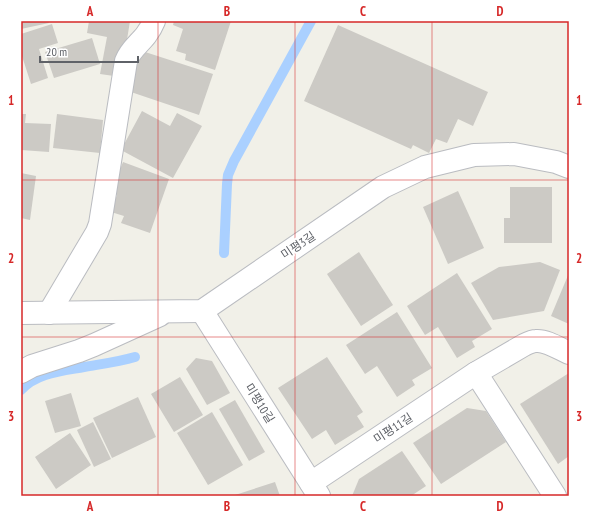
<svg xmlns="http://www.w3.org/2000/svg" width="590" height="517" viewBox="0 0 590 517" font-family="'PT Sans Narrow','Noto Sans KR',sans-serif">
	<rect width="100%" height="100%" fill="#f1f0e8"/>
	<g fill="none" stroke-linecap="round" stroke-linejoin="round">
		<g stroke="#aad0ff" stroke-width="10">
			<polyline points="224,253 227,184 228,175 234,161 311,21"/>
			<path d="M21 390C36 373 62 371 84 367 101 364 118 362 135 357"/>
		</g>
	</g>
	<g fill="#cccac5">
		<polygon points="21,21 48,21 49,23 21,29"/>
		<polygon points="89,21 130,21 121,77 100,74 107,37 87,33"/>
		<polygon points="174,21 231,21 215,70 185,60 186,54 176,51 183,29 173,25"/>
		<polygon points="52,24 58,43 39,49 48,78 31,84 21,53 21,34"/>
		<polygon points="338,25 488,92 473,126 458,119 447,143 436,139 429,153 413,145 411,149 304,101"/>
		<polygon points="92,38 100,64 54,78 45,52"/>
		<polygon points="142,51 213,74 199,115 128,91"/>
		<polygon points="142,111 170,126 177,113 202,126 173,178 121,150"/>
		<polygon points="21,114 26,114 25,123 51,124 49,152 21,150"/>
		<polygon points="57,114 103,120 100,153 53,148"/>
		<polygon points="123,162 169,179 150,233 121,223 124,216 111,212 117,195 111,192"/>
		<polygon points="21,173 36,176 30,220 21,218"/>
		<polygon points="510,187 552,187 552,243 504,243 504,218 510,218"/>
		<polygon points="458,191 484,248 448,264 423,207"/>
		<polygon points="359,252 393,305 361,326 327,274"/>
		<polygon points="540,262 560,270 544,311 493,320 471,283 499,267"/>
		<polygon points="457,273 492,329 472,341 475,347 457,358 438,327 425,335 407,306"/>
		<polygon points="569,273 569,324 551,316"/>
		<polygon points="397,312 432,368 412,380 415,385 397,397 377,366 365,374 346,345"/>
		<polygon points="327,357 363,412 357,416 364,427 335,445 326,430 312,439 278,388"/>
		<polygon points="196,358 212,361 230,393 207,405 186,369"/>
		<polygon points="569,373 569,456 558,464 520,404"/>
		<polygon points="180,377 203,415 174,432 151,394"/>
		<polygon points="71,393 81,426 55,433 45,401"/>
		<polygon points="138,397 156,437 112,458 93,418"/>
		<polygon points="235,400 265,452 249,461 219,409"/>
		<polygon points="467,408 486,411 506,442 441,484 413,443"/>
		<polygon points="212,412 243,465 208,485 177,433"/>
		<polygon points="93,422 111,459 94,467 77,430"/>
		<polygon points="70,433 91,465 56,489 35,457"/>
		<polygon points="402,451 426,486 411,496 352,496 359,479"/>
		<polygon points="275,482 280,496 232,496"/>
	</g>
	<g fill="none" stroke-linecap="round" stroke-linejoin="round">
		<defs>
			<g id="minor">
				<polyline points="202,311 319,496"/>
				<polyline points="21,313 202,311 383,187 425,167 474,155 514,154 556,162 569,167"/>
				<path d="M49 313 97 232 100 224 126 61C130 50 139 44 146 35 149 31 152 26 154 21"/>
				<polyline points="21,372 32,366 79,351 94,345 160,315"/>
				<polyline points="476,373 555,496"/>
				<path d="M311 483 476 373 524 345C528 343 532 341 536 341 546 340 560 349 569 353"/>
			</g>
		</defs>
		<use href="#minor" stroke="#babcc1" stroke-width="24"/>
		<use href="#minor" stroke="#fff" stroke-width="22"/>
	</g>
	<path fill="none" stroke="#d62828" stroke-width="1" stroke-opacity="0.55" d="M158 21V496M295 21V496M432 21V496M21 180H569M21 337H569"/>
	<g text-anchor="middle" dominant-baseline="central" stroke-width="4" stroke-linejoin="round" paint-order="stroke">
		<g font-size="12" fill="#5f6268" stroke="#fff">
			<text transform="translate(298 245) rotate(-34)">미평3길</text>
			<text transform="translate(260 403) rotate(58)">미평10길</text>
			<text transform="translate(393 428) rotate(-33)">미평11길</text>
		</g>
	</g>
	<rect width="590" height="517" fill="none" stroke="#ffffff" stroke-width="44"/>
	<path d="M40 56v6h98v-6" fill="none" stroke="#5f6268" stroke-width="2"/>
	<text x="46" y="56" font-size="12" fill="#5f6268" stroke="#ffffff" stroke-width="3" paint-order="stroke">20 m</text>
	<rect x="22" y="22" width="546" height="473" fill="none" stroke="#d62828" stroke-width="1.5"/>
	<g font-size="13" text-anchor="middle" font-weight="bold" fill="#d62828">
		<text x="90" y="16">A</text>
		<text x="227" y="16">B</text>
		<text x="363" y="16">C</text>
		<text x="500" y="16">D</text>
		<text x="11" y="105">1</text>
		<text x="579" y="105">1</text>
		<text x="11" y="263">2</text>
		<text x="579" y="263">2</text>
		<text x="11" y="421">3</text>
		<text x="579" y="421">3</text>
		<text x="90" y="511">A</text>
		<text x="227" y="511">B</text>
		<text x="363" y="511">C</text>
		<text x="500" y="511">D</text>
	</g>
</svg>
